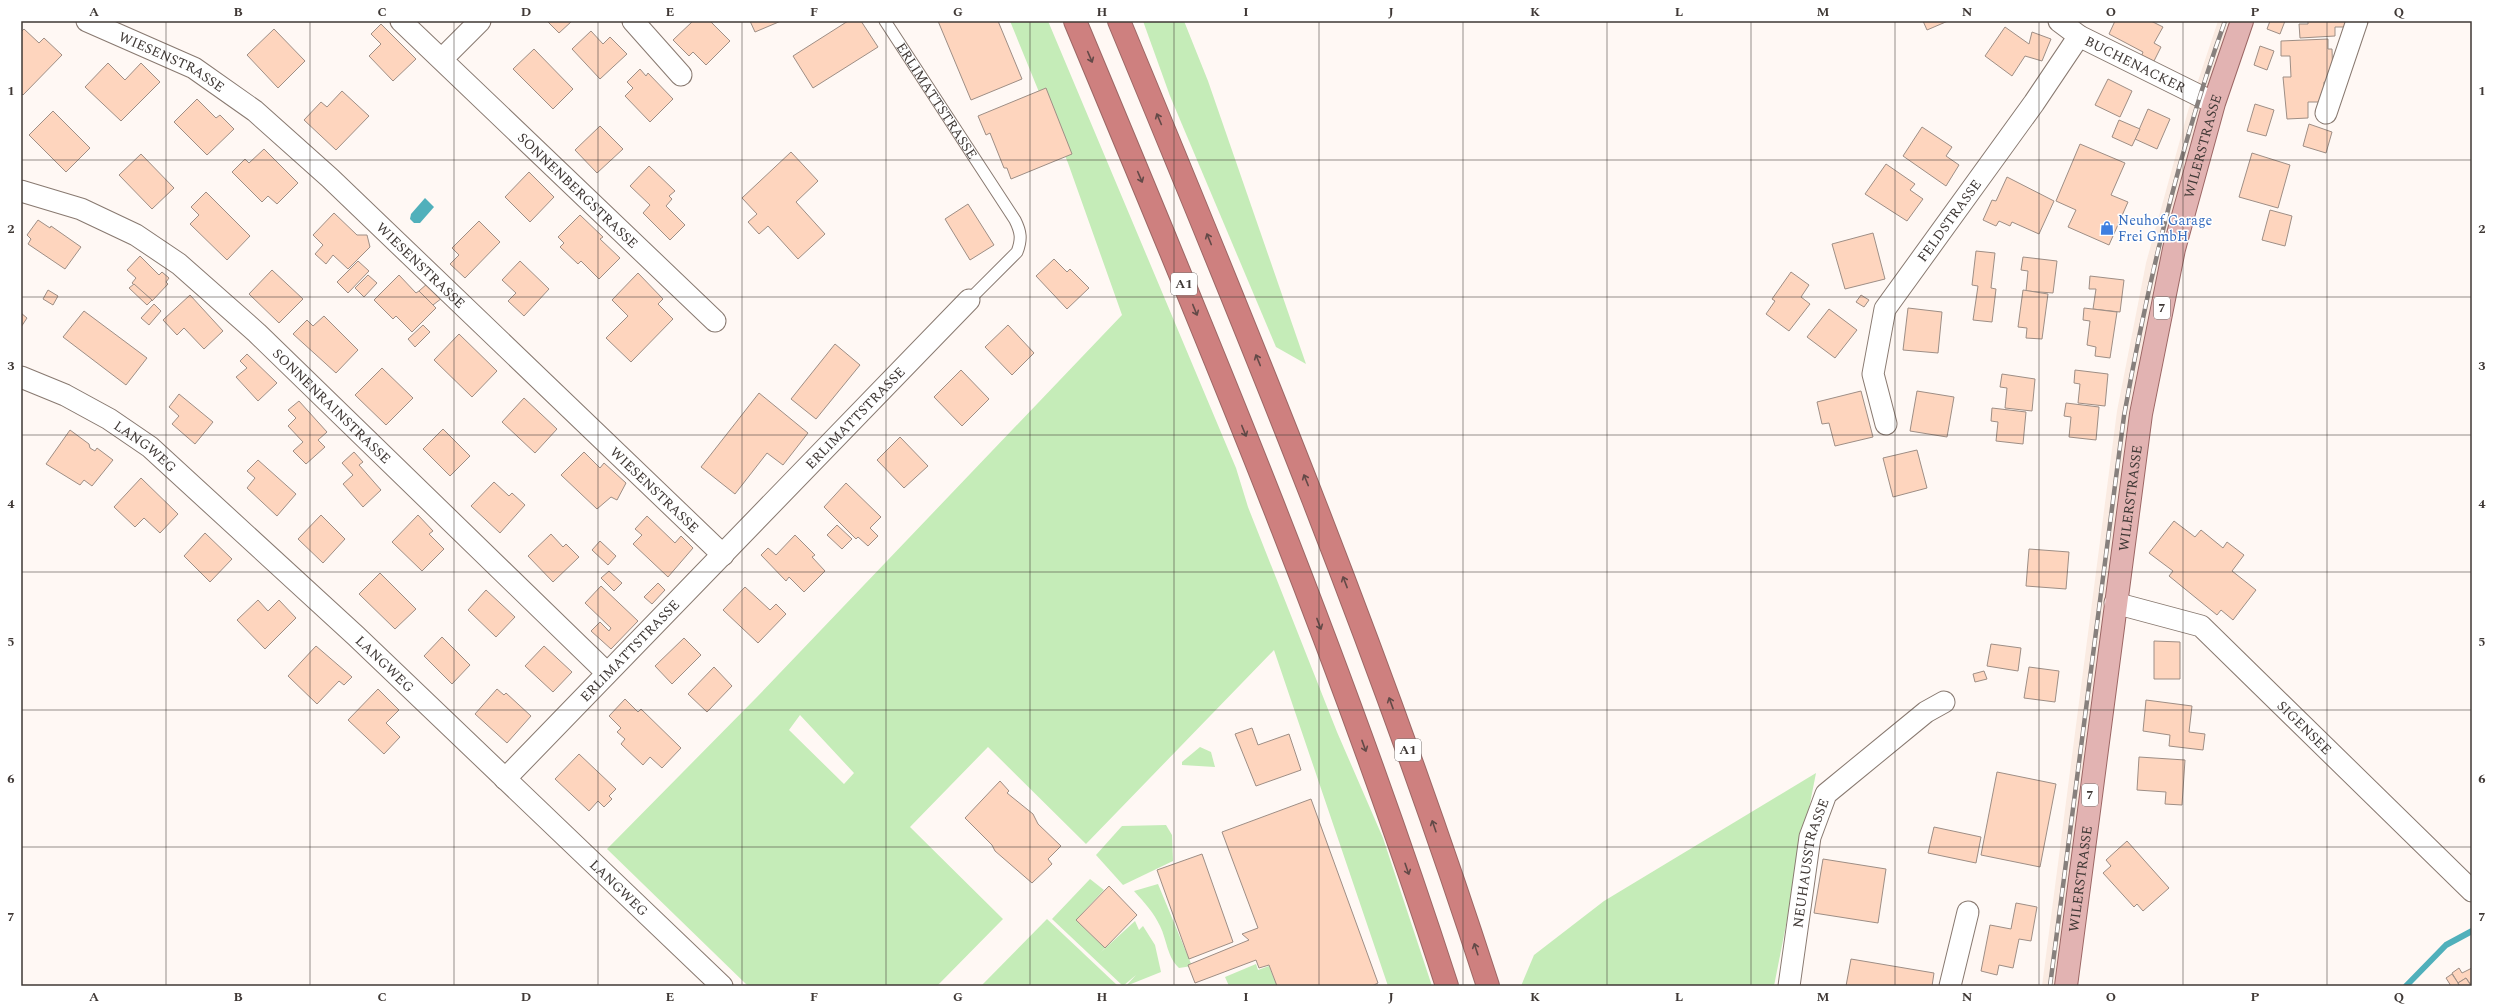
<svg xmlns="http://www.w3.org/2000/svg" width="2493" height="1007" viewBox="0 0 2493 1007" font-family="Spectral,serif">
	<rect width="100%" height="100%" fill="#fff8f4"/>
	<polygon fill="#faebe2" points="2218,21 2229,21 2196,124 2181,179 2158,271 2129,420 2056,986 2042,986 2117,411 2146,263 2188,111"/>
	<g fill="#c5ecb8" fill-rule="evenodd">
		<path d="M1010 21H1048L1236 468 1248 507 1337 732 1383 838 1432 986H1388L1274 650 1086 844 988 747 910 827 1003 919 937 986H748L607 849 756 698 1122 315 1068 163ZM800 715 854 773 844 784 789 730Z"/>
		<polygon points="1143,21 1184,21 1208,81 1306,364 1276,347 1170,96"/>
		<polygon points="1200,747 1211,752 1215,767 1182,765 1182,762"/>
		<polygon points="1816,773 1774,986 1521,986 1534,955 1604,901"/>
		<polygon points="1166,825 1172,835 1173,861 1123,885 1096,855 1122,826"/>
		<polygon points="1090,879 1104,890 1076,920 1105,948 1100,953 1135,921 1139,930 1143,926 1155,945 1161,972 1126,986 1136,975 1123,986 1052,919"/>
		<path d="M1158 884 1192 966 1179 968C1167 957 1167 940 1160 926 1154 913 1144 902 1134 891Z"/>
		<polygon points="1047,919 1118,986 981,986"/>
		<polygon points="1256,964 1258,970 1269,966 1277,986 1229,986 1225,977"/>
	</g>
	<polygon fill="#50b0bb" points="425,198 434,207 420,223 414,223 410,219 411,214"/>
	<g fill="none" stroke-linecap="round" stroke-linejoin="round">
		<polyline stroke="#50b0bb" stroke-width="6" points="2406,986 2446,945 2472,931"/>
	</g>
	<g fill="#fed5be" stroke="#9e8e85">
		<polygon points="547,21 572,21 559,33"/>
		<polygon points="693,21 710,21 730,41 706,65 693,52 689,56 673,40"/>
		<polygon points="750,21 781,21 755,32"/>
		<polygon points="848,21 861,21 878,47 813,88 793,56"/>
		<polygon points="938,21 998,21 1022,79 971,100"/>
		<polygon points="1923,21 1948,21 1927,30"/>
		<polygon points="2115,21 2151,21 2163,27 2154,43 2161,47 2153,63 2141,57 2143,52 2109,34"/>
		<polygon points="2270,21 2285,21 2280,34 2267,29"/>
		<polygon points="2308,21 2348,21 2349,27 2335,27 2335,36 2300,38 2299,24 2308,24"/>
		<polygon points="381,24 416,59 393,81 369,56 381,44 371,34"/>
		<polygon points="2005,27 2029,44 2032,32 2051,39 2042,61 2025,56 2012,76 1985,56"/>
		<polygon points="24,29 39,43 44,38 62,55 23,95 21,93 21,32"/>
		<polygon points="274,29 305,61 278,88 247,55"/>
		<polygon points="591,31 603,44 610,37 627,54 600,79 572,49"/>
		<polygon points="2328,39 2328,49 2332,49 2333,81 2324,82 2324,102 2308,102 2308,118 2287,119 2283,77 2291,77 2290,56 2281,56 2281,41"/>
		<polygon points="2260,46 2274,51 2267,70 2254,65"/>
		<polygon points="534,49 573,89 553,109 513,69"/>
		<polygon points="108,63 125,80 141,63 160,82 121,121 85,87"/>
		<polygon points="640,69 646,76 648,73 673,99 650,122 625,96 633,88 627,82"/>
		<polygon points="2108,79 2132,91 2120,117 2095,105"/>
		<polygon points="1046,88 1072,154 1011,179 1007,168 1004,168 990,133 986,135 978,116"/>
		<polygon points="342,91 369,116 336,150 304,120 321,102 327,107"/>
		<polygon points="197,99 216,118 220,115 234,129 207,155 174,122"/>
		<polygon points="2255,104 2274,110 2266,136 2247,131"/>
		<polygon points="2148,109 2170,119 2157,149 2135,139"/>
		<polygon points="53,111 90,148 66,172 29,135"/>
		<polygon points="2119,120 2140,129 2132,146 2112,137"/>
		<polygon points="2309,124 2332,132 2326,153 2303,146"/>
		<polygon points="600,126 623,149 597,173 575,150"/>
		<polygon points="1922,127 1952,147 1946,156 1959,165 1946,186 1903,156"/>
		<polygon points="2080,144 2125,163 2111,195 2128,202 2109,245 2068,227 2076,210 2056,201"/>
		<polygon points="264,149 298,183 277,204 268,196 262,202 232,172 245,159 249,163"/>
		<polygon points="791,152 818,181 796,202 825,234 798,259 768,226 759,234 748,222 757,214 742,198"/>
		<polygon points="2252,153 2290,165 2278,208 2239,197"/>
		<polygon points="141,154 174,188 152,209 119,175"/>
		<polygon points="1886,164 1915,184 1910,190 1923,199 1907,221 1865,194"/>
		<polygon points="649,166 675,191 669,196 672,199 666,206 685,225 670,240 643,213 650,205 630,186"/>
		<polygon points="529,172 554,197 530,222 505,197"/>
		<polygon points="2007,177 2054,201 2039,234 2012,222 2010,226 1999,221 1996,226 1983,220 1992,200 1996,201"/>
		<polygon points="206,192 250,236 227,260 190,224 199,215 191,207"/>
		<polygon points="968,204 994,245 970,260 945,219"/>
		<polygon points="2270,210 2292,216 2285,246 2262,240"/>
		<polygon points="334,213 357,235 367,235 370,247 348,269 333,255 326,264 315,254 323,245 313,235"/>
		<polygon points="580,215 603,237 600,239 620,258 599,279 581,261 578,264 560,247 564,243 558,237"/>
		<polygon points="38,220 50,228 51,226 81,247 65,269 28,244 31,239 27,235"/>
		<polygon points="479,221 500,242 465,278 450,264 459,255 452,248"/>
		<polygon points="1873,233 1885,279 1845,289 1832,244"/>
		<polygon points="1976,251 1995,253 1991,288 1996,289 1992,322 1973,320 1978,286 1972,285"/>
		<polygon points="140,256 159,275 162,272 169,278 166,282 168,284 152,301 132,283 136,278 127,270"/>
		<polygon points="2023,257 2057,261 2053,293 2026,291 2028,271 2021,270"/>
		<polygon points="1054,259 1067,272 1070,269 1089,288 1067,309 1036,276"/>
		<polygon points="358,261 369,271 348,293 337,282"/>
		<polygon points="520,261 549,289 524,316 508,301 516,293 502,280"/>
		<polygon points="272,270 303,299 279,323 249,294"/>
		<polygon points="1791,272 1809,285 1801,297 1810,304 1789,331 1766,314 1775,301 1772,299"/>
		<polygon points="638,273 663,299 658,304 673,319 631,362 606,338 628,316 612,300"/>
		<polygon points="368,275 377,283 364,297 355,288"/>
		<polygon points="399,275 416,293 419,291 436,308 412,332 396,316 393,319 374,300"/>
		<polygon points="2090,276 2124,280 2120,312 2093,309 2096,289 2089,289"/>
		<polygon points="428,283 442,298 433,305 419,291"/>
		<polygon points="134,284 152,300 147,305 129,288"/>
		<polygon points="48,290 58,296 53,305 43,299"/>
		<polygon points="2023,290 2048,294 2042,339 2026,338 2027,328 2018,327"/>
		<polygon points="190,295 223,331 204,349 184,328 177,335 163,320"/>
		<polygon points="1861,295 1869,300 1864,307 1856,302"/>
		<polygon points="154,304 161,311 149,325 141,318"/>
		<polygon points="1908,308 1942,312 1938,353 1903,350"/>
		<polygon points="2084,308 2117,312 2110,358 2095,356 2096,347 2087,345 2090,321 2083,320"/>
		<polygon points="1829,309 1857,330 1835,358 1807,337"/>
		<polygon points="84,311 147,358 126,385 63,337"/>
		<polygon points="21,313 27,318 21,327"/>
		<polygon points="324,316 358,350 336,373 293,334 307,320 313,326"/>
		<polygon points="423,325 430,332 415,347 408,339"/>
		<polygon points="1008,325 1034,353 1012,375 985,347"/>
		<polygon points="459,334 497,371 472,397 434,360"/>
		<polygon points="835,344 860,365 816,419 791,399"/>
		<polygon points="247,354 277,383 258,401 236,377 247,368 240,361"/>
		<polygon points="382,368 413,398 386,425 355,395"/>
		<polygon points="961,370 989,399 962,426 934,397"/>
		<polygon points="2075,370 2108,374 2105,406 2078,403 2080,384 2074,383"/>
		<polygon points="2002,374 2035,379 2032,411 2005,408 2007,388 2000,387"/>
		<polygon points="1861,391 1873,437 1835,446 1829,423 1822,424 1817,402"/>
		<polygon points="1917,391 1954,397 1947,437 1910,431"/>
		<polygon points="759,393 808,433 783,465 767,453 735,494 701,467"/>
		<polygon points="179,394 213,422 195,444 172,424 179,416 169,407"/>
		<polygon points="524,398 557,429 535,453 502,422"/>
		<polygon points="299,401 327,432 318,440 325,447 306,464 293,451 303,442 288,426 296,418 288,410"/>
		<polygon points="2066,403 2099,407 2096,440 2069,437 2071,417 2064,416"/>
		<polygon points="1992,408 2026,412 2023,444 1996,441 1998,422 1991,421"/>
		<polygon points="443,429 470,456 450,476 423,449"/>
		<polygon points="70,430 89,444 90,448 95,451 97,448 113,460 92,486 84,480 80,485 46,464"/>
		<polygon points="900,437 928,466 904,488 877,460"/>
		<polygon points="1917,450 1927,488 1893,497 1883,458"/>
		<polygon points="354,452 363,462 359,465 381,490 363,507 343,484 353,475 342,463"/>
		<polygon points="584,452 600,468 604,463 626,483 617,500 611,497 597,509 561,475"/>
		<polygon points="258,460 296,494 277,516 247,488 255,478 247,471"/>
		<polygon points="141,478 178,514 160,533 144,518 135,527 114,507"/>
		<polygon points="494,482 509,496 512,493 525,505 500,533 471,506"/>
		<polygon points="846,483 881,517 870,528 878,536 868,546 858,537 856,539 824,507"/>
		<polygon points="321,515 345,539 323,563 298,539"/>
		<polygon points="418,515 433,531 429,534 444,549 422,571 392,542"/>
		<polygon points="647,516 675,543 681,536 693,548 668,577 633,544 642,535 635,529"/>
		<polygon points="2174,521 2195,537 2201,530 2223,548 2227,542 2244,555 2232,571 2256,590 2233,620 2221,610 2217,615 2169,576 2173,571 2149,553"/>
		<polygon points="837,525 852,539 842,549 827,535"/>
		<polygon points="205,533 232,559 210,582 184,556"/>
		<polygon points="551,534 563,547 566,544 579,557 553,582 528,556"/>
		<polygon points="795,535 815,555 812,557 825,571 804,592 789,577 786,581 761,555 768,548 776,555"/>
		<polygon points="600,541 616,556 608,565 592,550"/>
		<polygon points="2029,549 2069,552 2066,589 2026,586"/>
		<polygon points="609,571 622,583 614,591 601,578"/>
		<polygon points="380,573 416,609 395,629 359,594"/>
		<polygon points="658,583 665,590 652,604 644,597"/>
		<polygon points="601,586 638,621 611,649 591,631 600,622 609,631 611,628 585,603"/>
		<polygon points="745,587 770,610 776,604 786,614 758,643 723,610"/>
		<polygon points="486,590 515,617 496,637 468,610"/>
		<polygon points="258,600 268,611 279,600 296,618 265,649 237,620"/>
		<polygon points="442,637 470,665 452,684 424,656"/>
		<polygon points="684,638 701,655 672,684 655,666"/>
		<polygon points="2154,641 2180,642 2180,679 2154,679"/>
		<polygon points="1991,644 2021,648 2018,671 1987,666"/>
		<polygon points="316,646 352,677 344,685 339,681 317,704 288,676"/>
		<polygon points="544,646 572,672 553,692 525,666"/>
		<polygon points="714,667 732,686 707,712 688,694"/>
		<polygon points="2029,667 2059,671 2055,702 2024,698"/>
		<polygon points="1984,671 1987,679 1975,682 1973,674"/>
		<polygon points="378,689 399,710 386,723 400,737 384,754 348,720"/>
		<polygon points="497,689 504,695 506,693 531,716 507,743 475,714"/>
		<polygon points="625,699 638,712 641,709 681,748 662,768 650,757 643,765 621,744 625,739 617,732 621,728 609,716"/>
		<polygon points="2146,700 2192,706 2189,732 2205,734 2203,750 2169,746 2170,735 2143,731"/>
		<polygon points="1252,728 1258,745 1289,734 1301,770 1256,786 1235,734"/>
		<polygon points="579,754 616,789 609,796 612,799 604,807 598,801 589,811 555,779"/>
		<polygon points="2139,757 2185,760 2182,805 2165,804 2166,792 2137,790"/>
		<polygon points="1997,772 2056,784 2040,867 1981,855"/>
		<polygon points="1000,781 1009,791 1007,793 1033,814 1038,824 1061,846 1048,859 1052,864 1032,883 995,851 992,845 965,818"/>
		<polygon points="1311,799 1378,983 1372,986 1277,986 1269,965 1259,968 1256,960 1195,983 1188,965 1249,940 1242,934 1258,928 1222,832"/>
		<polygon points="1934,827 1981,837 1976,863 1928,853"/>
		<polygon points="2127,841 2169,888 2143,911 2137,904 2134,907 2103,873 2111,866 2106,860"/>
		<polygon points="1202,854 1233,942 1189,959 1157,870"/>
		<polygon points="1823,859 1886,869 1878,923 1814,913"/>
		<polygon points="1109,886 1137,915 1105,948 1076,920"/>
		<polygon points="2016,903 2037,907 2031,941 2019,939 2013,968 1999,965 1997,975 1981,971 1990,925 2011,929"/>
		<polygon points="1851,959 1934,973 1932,986 1846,986"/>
		<polygon points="2459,968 2462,973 2472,968 2472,986 2466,978 2458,983 2452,973"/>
		<polygon points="2452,974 2458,983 2459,986 2451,986 2446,978"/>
		<polygon points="2466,978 2471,986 2460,986 2458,983"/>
	</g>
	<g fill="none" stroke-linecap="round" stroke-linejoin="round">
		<defs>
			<g id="service">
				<path id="s1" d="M885 21 1015 220C1021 232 1022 239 1017 252L969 300"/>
			</g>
			<g id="minor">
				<path id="s2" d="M87 21 194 68 255 111 330 178 723 555"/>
				<path id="s3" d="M401 21 715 321"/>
				<polyline points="633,21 681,75"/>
				<path id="s4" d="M2059 21 2079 36 2214 103"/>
				<polyline points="442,59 480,21"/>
				<polyline points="2326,113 2357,21"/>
				<path id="s5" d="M21 191 81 209 136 235 179 264 257 333 607 673"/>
				<path id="s6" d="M21 377 65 395 109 419 150 447 356 636 722 986"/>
				<path id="s7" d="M1886 424 1873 374 1885 309 2034 103 2079 36"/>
				<path id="s8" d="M2115 603 2201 626 2472 891"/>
				<path id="s9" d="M505 779 969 300"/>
				<path id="s10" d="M1789 986 1810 837 1826 794 1926 712 1944 702"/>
				<polyline points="1950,986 1968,912"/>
			</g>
			<g id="primary">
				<path id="s11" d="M2066 986 2141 414 2174 249 2214 103 2242 21"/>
			</g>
			<g id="motorway">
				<path d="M1075 21C1208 339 1341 658 1447 986"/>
				<path d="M1119 21C1251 339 1382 658 1488 986"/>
			</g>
		</defs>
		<use href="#service" stroke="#887970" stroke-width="13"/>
		<use href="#minor" stroke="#887970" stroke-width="23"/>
		<use href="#primary" stroke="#9c6765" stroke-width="24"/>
		<use href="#motorway" stroke="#9c6765" stroke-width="24"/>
		<use href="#service" stroke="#fff" stroke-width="11"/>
		<use href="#minor" stroke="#fff" stroke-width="21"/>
		<use href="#primary" stroke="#e2b3b2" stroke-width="22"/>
		<use href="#motorway" stroke="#ce807f" stroke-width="22"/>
		<defs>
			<path id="rail" d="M2050 986 2124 416C2148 281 2179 150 2225 21"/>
		</defs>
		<use href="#rail" stroke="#87807d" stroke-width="4.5"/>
		<use href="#rail" stroke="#fff" stroke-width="3" stroke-dasharray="9" stroke-linecap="butt"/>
	</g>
	<defs><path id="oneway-shaft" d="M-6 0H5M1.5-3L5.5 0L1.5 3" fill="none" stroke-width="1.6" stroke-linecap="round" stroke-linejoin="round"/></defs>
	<g stroke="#634a48">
		<use href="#oneway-shaft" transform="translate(1090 57) rotate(67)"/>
		<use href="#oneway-shaft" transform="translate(1159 119) rotate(-113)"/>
		<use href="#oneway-shaft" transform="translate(1140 177) rotate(67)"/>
		<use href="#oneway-shaft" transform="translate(1209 239) rotate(-112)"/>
		<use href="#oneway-shaft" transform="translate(1195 310) rotate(68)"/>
		<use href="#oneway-shaft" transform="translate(1258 360) rotate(-112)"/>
		<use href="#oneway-shaft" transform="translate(1244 431) rotate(68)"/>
		<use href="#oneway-shaft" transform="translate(1306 480) rotate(-112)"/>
		<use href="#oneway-shaft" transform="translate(1345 582) rotate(-111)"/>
		<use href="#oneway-shaft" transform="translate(1319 624) rotate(69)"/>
		<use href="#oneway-shaft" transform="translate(1391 703) rotate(-110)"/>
		<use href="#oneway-shaft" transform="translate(1364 746) rotate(70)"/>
		<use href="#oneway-shaft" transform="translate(1434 826) rotate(-109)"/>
		<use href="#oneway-shaft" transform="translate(1407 869) rotate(71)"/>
		<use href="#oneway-shaft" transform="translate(1476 949) rotate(-108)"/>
	</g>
	<path fill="none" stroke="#3f3835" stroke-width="1" stroke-opacity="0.55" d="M166 21V986M310 21V986M454 21V986M598 21V986M742 21V986M886 21V986M1030 21V986M1174 21V986M1319 21V986M1463 21V986M1607 21V986M1751 21V986M1895 21V986M2039 21V986M2183 21V986M2327 21V986M21 160H2472M21 297H2472M21 435H2472M21 572H2472M21 710H2472M21 847H2472"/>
	<defs>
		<symbol id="shop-bare" viewBox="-9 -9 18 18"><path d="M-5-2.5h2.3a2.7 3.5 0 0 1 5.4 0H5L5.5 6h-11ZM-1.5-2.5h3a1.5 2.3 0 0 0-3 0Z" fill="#3f7fe0" stroke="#fff" stroke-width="2.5" paint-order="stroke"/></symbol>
	</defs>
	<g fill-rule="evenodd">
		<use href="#shop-bare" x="2097" y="218" width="20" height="20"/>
	</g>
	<g text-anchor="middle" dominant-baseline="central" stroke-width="3" stroke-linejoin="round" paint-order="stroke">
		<g fill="#fff" stroke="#797472" stroke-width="1">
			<rect x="1171" y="273" width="26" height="22" rx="3"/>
			<rect x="2154" y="297" width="16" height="22" rx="3"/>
			<rect x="1395" y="739" width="26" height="22" rx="3"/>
			<rect x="2082" y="784" width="16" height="22" rx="3"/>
		</g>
		<g font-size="13" font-weight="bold" fill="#3f3835">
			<text x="1184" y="284">A1</text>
			<text x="2162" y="308">7</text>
			<text x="1408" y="750">A1</text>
			<text x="2090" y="795">7</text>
		</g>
		<g font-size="14" fill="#3f3835" stroke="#fff">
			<text stroke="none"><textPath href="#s2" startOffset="94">WIESENSTRASSE</textPath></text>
			<text stroke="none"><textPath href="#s4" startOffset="88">BUCHENACKER</textPath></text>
			<text stroke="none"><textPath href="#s1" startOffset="95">ERLIMATTSTRASSE</textPath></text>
			<text stroke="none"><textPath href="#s11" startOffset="852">WILERSTRASSE</textPath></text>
			<text stroke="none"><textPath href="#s3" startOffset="245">SONNENBERGSTRASSE</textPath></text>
			<text stroke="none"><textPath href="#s7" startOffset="227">FELDSTRASSE</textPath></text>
			<text stroke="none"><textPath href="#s2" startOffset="418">WIESENSTRASSE</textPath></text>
			<text stroke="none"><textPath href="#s5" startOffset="384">SONNENRAINSTRASSE</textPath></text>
			<text stroke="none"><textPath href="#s9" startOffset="503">ERLIMATTSTRASSE</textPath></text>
			<text stroke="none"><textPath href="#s6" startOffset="143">LANGWEG</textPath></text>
			<text stroke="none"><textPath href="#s2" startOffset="742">WIESENSTRASSE</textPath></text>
			<text stroke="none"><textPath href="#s11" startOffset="492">WILERSTRASSE</textPath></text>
			<text stroke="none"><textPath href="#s9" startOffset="179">ERLIMATTSTRASSE</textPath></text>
			<text stroke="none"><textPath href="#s6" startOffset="467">LANGWEG</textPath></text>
			<text stroke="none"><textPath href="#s8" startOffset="234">SIGENSEE</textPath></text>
			<text stroke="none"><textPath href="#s10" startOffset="125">NEUHAUSSTRASSE</textPath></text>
			<text stroke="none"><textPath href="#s11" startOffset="108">WILERSTRASSE</textPath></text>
			<text stroke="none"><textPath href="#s6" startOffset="791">LANGWEG</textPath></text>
		</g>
		<g font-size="14" fill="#366cbe" stroke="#fff" text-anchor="start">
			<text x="2118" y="220">Neuhof Garage<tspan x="2118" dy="16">Frei GmbH</tspan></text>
		</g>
	</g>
	<rect width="2493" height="1007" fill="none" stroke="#ffffff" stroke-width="44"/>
	<rect x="22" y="22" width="2449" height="963" fill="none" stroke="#3f3835" stroke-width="1.5"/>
	<g font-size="13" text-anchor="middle" font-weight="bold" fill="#3f3835">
		<text x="94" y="16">A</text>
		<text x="238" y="16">B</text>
		<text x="382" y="16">C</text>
		<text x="526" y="16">D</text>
		<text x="670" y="16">E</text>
		<text x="814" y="16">F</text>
		<text x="958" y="16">G</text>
		<text x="1102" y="16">H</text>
		<text x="1246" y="16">I</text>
		<text x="1391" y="16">J</text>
		<text x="1535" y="16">K</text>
		<text x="1679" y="16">L</text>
		<text x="1823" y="16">M</text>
		<text x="1967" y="16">N</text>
		<text x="2111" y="16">O</text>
		<text x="2255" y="16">P</text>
		<text x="2399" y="16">Q</text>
		<text x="11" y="95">1</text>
		<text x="2482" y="95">1</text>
		<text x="11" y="233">2</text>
		<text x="2482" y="233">2</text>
		<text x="11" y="370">3</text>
		<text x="2482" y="370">3</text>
		<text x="11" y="508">4</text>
		<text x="2482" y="508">4</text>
		<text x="11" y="646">5</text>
		<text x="2482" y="646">5</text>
		<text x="11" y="783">6</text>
		<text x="2482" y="783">6</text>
		<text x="11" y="921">7</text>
		<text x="2482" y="921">7</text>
		<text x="94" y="1001">A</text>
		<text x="238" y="1001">B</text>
		<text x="382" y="1001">C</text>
		<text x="526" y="1001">D</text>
		<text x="670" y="1001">E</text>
		<text x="814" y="1001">F</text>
		<text x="958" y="1001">G</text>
		<text x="1102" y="1001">H</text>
		<text x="1246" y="1001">I</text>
		<text x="1391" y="1001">J</text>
		<text x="1535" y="1001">K</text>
		<text x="1679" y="1001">L</text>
		<text x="1823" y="1001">M</text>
		<text x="1967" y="1001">N</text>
		<text x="2111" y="1001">O</text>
		<text x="2255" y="1001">P</text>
		<text x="2399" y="1001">Q</text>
	</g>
</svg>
